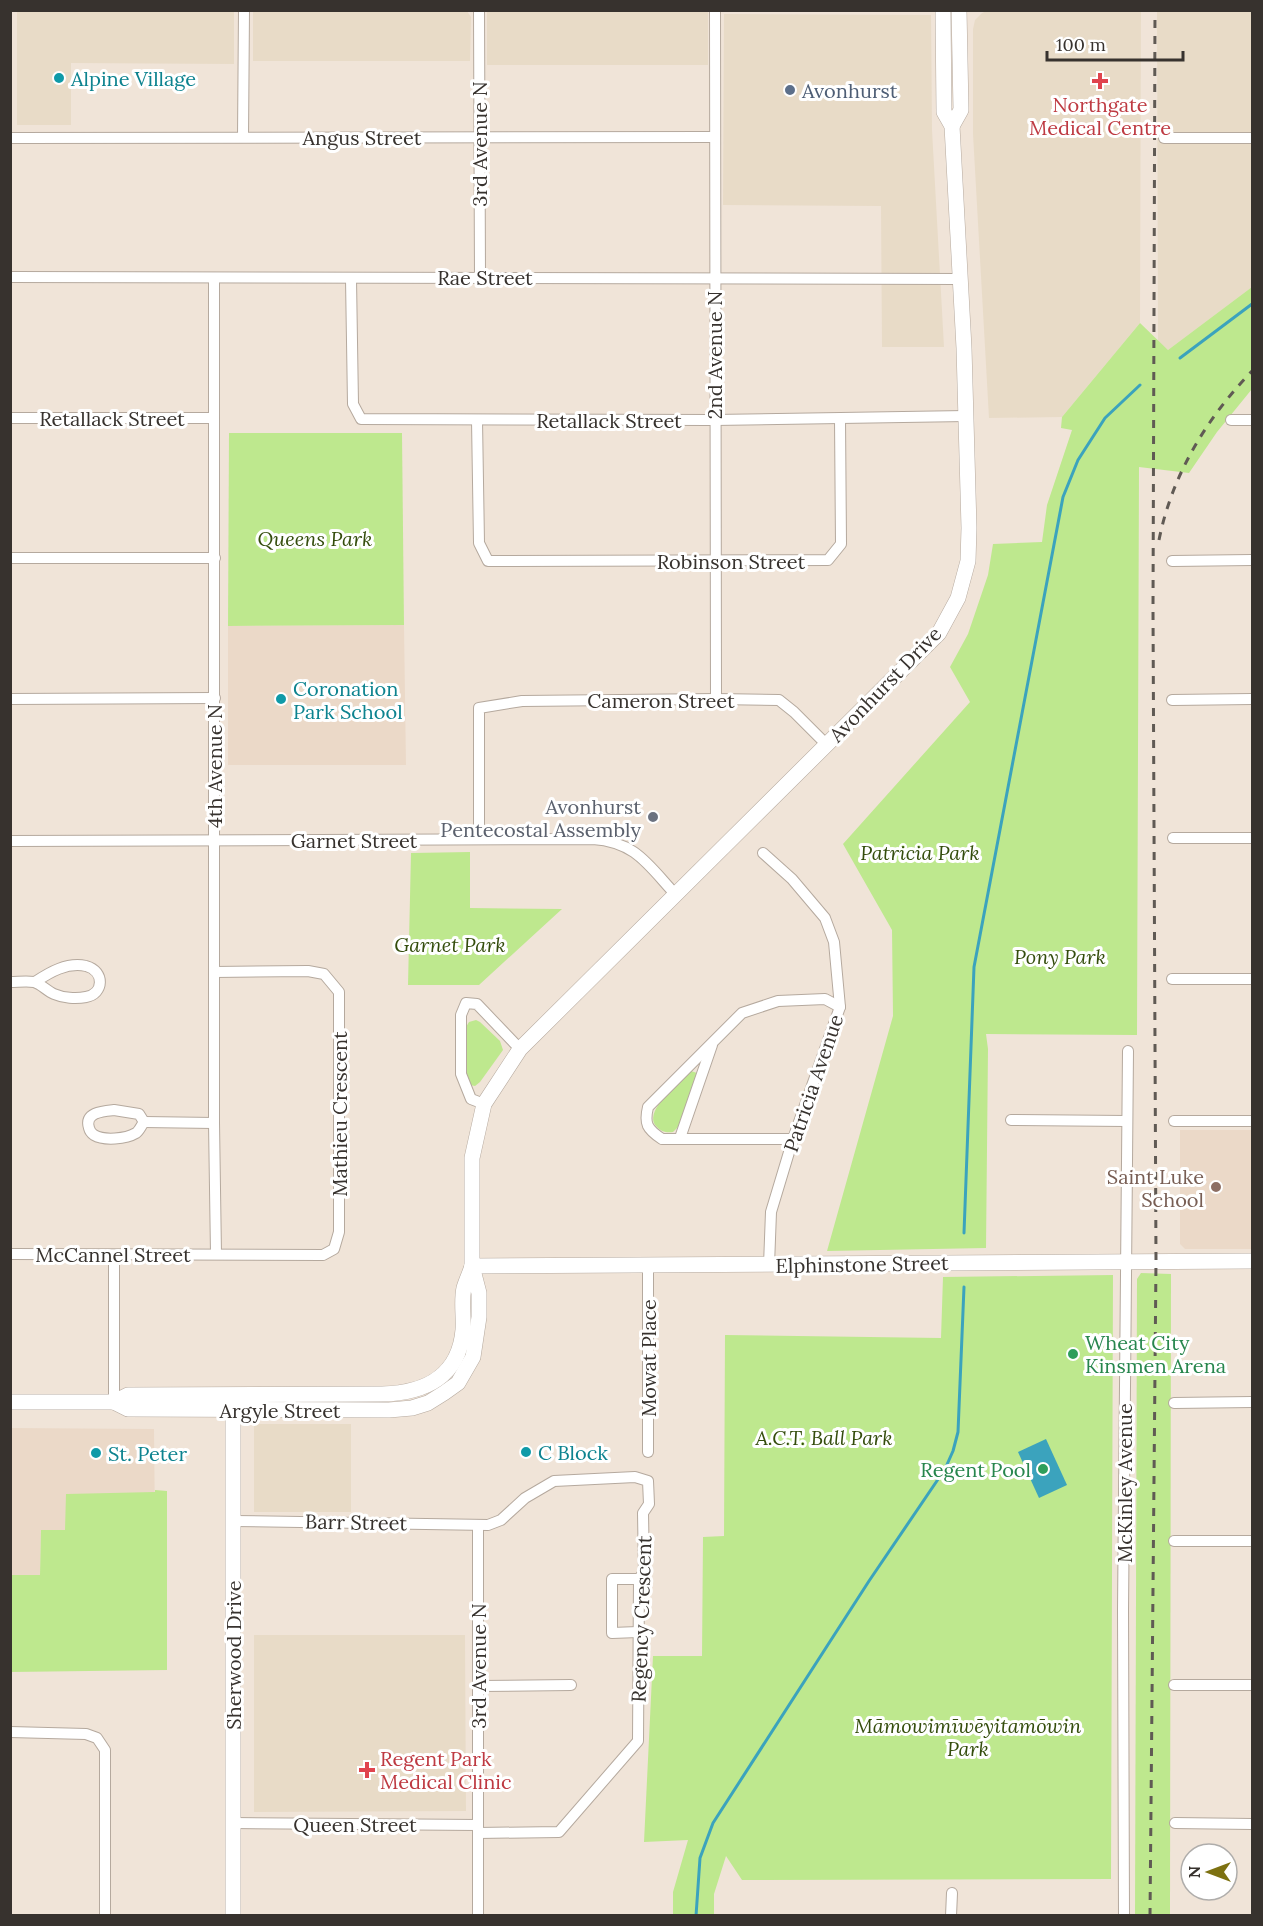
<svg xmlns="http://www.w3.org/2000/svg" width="1263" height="1926" viewBox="0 0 1263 1926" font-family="Lora,serif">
	<rect width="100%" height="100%" fill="#f0e4d8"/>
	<g fill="#e8dbc7">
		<polygon points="989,10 1141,12 1140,323 1062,417 989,418 973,134 973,29 975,20 982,13"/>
		<polygon points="467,11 471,17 470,61 253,61 253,12"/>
		<polygon points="708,11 708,65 487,65 487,12"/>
		<polygon points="1157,11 1252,11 1252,287 1168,350 1158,341"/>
		<polygon points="17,12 234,12 234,64 71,63 71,125 17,125"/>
		<polygon points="724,14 931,15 932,130 944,347 882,347 881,206 723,205"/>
		<rect x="254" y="1424" width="97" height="88"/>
		<polygon points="254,1635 465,1635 466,1811 254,1812"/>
	</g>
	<g fill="#ebd9c8">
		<polygon points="404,625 406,765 228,765 228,626"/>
		<polygon points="1180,1130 1252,1130 1252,1249 1185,1249 1180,1244"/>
		<polygon points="11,1428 154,1429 155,1530 41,1530 40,1575 11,1575"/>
	</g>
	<g fill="#bee88e">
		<polygon points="1252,287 1252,389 1217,432 1189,473 1139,467 1137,1035 986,1034 988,1049 986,1248 827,1251 893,1016 892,930 843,844 970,702 950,667 968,634 988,575 993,544 1042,542 1047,505 1072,430 1061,428 1062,417 1140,323 1168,350"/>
		<polygon points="229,433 402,433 404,625 228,626"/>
		<polygon points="470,852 470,908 562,909 479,985 408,985 411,853"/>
		<polygon points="476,1020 480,1022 500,1041 503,1050 480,1082 475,1086 470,1085 466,1079 466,1027 469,1022"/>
		<path d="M691 1071 697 1073 679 1126 673 1132C667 1133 661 1132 656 1126 643 1110 681 1082 691 1071Z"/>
		<polygon points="1141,1273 1171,1274 1170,1915 1135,1916 1137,1279"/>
		<polygon points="1113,1275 1111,1879 742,1880 726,1856 714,1894 714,1915 673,1915 673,1892 688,1840 644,1842 653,1656 702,1656 703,1537 724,1536 725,1335 941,1338 943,1277"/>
		<polygon points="155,1490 167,1491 167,1670 11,1672 11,1575 40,1575 41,1530 65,1530 66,1494 155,1492"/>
	</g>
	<polygon fill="#3ba3bd" points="1046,1439 1067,1485 1039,1498 1018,1452"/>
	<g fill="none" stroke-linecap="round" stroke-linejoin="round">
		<g stroke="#3ba3bd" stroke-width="3">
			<polyline points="1180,358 1252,304"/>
			<polyline points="964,1233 974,967 1063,497 1078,460 1105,418 1140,385"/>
			<polyline points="696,1916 700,1858 713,1823 869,1581 945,1469 953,1451 958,1432 964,1287"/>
		</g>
		<defs>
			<g id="street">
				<polyline points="479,10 480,277"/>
				<polyline points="715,10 716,699"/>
				<polyline points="243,137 244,10"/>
				<polyline points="10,138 714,137"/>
				<polyline points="1164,138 1252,138"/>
				<polyline points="10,277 960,279"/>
				<polyline points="214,278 214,1123 216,1254"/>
				<polyline points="351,279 353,404 361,419 714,420 966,416"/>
				<polyline points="10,418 214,418"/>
				<polyline points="477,420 479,543 488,561 828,560 841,544 840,419"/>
				<polyline points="1231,420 1252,420"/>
				<polyline points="10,558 215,558"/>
				<polyline points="1172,561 1252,560"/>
				<polyline points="10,699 215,698"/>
				<polyline points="1172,700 1252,699"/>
				<polyline points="1173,838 1252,838"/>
				<polyline points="479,839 479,708 522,701 716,699 779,700 794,712 826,744"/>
				<path d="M10 841 593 839C636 842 648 865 676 895"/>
				<polyline points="763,853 792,879 825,918 834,942 840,1007 793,1139 771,1212 769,1265"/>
				<polyline points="1172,979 1252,979"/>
				<path d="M10 982C18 982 27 981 34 982 41 984 47 991 54 994 63 998 76 999 86 997 104 994 105 971 86 966 67 962 50 972 35 982"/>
				<polyline points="484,1104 471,1099 461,1074 461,1015 466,1003 477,1004 520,1049"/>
				<path d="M114 1110 139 1114 144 1122C141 1126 139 1131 136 1133 126 1139 104 1141 94 1135 91 1133 90 1132 89 1128 84 1112 104 1111 114 1110Z"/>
				<polyline points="1011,1120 1126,1121"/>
				<polyline points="1174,1121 1252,1121"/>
				<polyline points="144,1122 214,1123"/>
				<polyline points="680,1138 712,1045"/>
				<path d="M793 1139H662C647 1129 644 1124 648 1107L742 1013 778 1001 825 999 840 1007"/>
				<polyline points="10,1254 323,1255 334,1249 339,1232 339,992 324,974 308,971 214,972"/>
				<polyline points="114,1255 114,1402"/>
				<polyline points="648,1265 648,1452"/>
				<polyline points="1174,1403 1252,1402"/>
				<polyline points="233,1521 488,1525 501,1520 525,1498 554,1481 635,1477 648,1481 649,1504 643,1513 644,1572 639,1579 638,1741 559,1832 478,1833"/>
				<polyline points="1174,1541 1252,1541"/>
				<polyline points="638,1632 612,1633 612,1579 639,1579"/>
				<polyline points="1174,1685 1252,1685"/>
				<polyline points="478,1686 571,1685"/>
				<polyline points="10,1732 86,1734 97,1738 105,1750 105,1916"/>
				<polyline points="233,1823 478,1825"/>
				<polyline points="1175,1823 1252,1824"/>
				<polyline points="478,1916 478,1525"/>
				<polyline points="951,1916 952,1893"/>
				<polyline points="1124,1916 1123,1610 1128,1051"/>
			</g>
			<g id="secondary">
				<polyline points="952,126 961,110 959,10"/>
				<polyline points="472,1266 1252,1261"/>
				<path d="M10 1402H114L128 1395 382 1394C425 1393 459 1377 463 1330 464 1316 461 1301 464 1288 466 1281 470 1273 472 1266"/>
				<polyline points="114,1402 128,1409 389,1410 412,1408 428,1403 444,1393 458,1383 473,1357 479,1317 479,1293 472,1266 472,1158 484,1104 520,1049 939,633 958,598 968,561 969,528 964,348 952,126 944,112 943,10"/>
				<polyline points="233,1916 233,1401"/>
			</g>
		</defs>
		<use href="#street" stroke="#b5a99e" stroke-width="12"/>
		<use href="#secondary" stroke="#b5a99e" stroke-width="16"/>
		<use href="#street" stroke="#fff" stroke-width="10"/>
		<use href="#secondary" stroke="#fff" stroke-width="15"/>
		<g stroke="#605a54" stroke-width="3" stroke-dasharray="8 8" stroke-linecap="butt">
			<path d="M1159 540C1172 475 1206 419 1252 371"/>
			<polyline points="1150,1916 1156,1261 1153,609 1155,10"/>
		</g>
	</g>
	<g fill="#0f9aa8" stroke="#fff" stroke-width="2">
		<circle cx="59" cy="78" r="6"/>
		<circle cx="281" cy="699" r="6"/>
		<circle cx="526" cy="1452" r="6"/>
		<circle cx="96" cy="1453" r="6"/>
	</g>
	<g fill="#e0444e" stroke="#fff" stroke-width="2">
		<path d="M1097 72h6v6h6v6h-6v6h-6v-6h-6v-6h6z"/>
		<path d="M364 1761h6v6h6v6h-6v6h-6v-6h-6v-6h6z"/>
	</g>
	<circle fill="#5c6f8a" stroke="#fff" stroke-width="2" cx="790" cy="90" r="6"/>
	<circle fill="#6b7280" stroke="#fff" stroke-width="2" cx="653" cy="817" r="6"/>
	<circle fill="#8d6e63" stroke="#fff" stroke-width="2" cx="1216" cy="1187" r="6"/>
	<g fill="#2e9e5b" stroke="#fff" stroke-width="2">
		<circle cx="1073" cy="1354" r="6"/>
		<circle cx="1043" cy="1469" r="6"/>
	</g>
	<g text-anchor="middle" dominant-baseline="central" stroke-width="6" stroke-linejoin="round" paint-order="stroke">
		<g font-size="20" fill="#0d838f" stroke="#fff" text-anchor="start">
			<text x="71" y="78">Alpine Village</text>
			<text x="293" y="688">Coronation<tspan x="293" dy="23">Park School</tspan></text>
			<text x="538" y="1452">C Block</text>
			<text x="108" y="1453">St. Peter</text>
		</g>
		<g font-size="20" fill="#4e5e75" stroke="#fff" text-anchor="start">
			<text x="802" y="90">Avonhurst</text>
		</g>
		<g font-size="20" fill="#be3a42" stroke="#fff">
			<text x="1100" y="104">Northgate<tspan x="1100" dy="23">Medical Centre</tspan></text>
			<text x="380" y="1758" text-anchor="start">Regent Park<tspan x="380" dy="23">Medical Clinic</tspan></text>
		</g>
		<g font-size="20" fill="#37322e" stroke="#fff">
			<text x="362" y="137">Angus Street</text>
			<text transform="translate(479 144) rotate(-90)">3rd Avenue N</text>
			<text x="485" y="277">Rae Street</text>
			<text transform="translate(714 355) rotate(-90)">2nd Avenue N</text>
			<text x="112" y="418">Retallack Street</text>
			<text x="609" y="420">Retallack Street</text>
			<text x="731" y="561">Robinson Street</text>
			<text transform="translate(885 684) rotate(-46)">Avonhurst Drive</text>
			<text x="661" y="700">Cameron Street</text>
			<text transform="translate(214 766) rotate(-90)">4th Avenue N</text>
			<text x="354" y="840">Garnet Street</text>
			<text transform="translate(813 1083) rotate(-71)">Patricia Avenue</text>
			<text transform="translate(339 1114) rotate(-90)">Mathieu Crescent</text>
			<text x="113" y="1254">McCannel Street</text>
			<text transform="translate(862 1264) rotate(-1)">Elphinstone Street</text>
			<text transform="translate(648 1358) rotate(-90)">Mowat Place</text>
			<text x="280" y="1410">Argyle Street</text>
			<text transform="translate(1124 1483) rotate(-90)">McKinley Avenue</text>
			<text transform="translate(356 1522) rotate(1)">Barr Street</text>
			<text transform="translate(641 1619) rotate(-88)">Regency Crescent</text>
			<text transform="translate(233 1655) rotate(-90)">Sherwood Drive</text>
			<text transform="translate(478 1666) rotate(-90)">3rd Avenue N</text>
			<text x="355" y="1824">Queen Street</text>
		</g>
		<g font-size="20" font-style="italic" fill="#344d0c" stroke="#fff">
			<text x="315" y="538">Queens Park</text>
			<text x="920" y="852">Patricia Park</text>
			<text x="450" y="944">Garnet Park</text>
			<text x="1060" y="956">Pony Park</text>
			<text x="824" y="1437">A.C.T. Ball Park</text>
			<text x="968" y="1725">Māmowimīwēyitamōwin<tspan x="968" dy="23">Park</tspan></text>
		</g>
		<g font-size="20" fill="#5b616d" stroke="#fff" text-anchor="end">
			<text x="641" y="806">Avonhurst<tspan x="641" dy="23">Pentecostal Assembly</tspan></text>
		</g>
		<g font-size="20" fill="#785e54" stroke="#fff" text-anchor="end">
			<text x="1204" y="1176">Saint Luke<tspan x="1204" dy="23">School</tspan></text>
		</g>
		<g font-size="20" fill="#27864d" stroke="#fff" text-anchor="start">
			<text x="1085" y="1342">Wheat City<tspan x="1085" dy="23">Kinsmen Arena</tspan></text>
			<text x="1031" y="1469" text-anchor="end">Regent Pool</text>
		</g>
	</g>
	<rect width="1263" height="1926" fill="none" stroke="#37322e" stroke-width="24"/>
	<g transform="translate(1209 1872) rotate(270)"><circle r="28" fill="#ffffff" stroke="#afadab" stroke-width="1.5"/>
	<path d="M0-4.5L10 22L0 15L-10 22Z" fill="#7d7111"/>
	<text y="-9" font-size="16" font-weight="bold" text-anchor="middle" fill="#37322e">N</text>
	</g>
	<path d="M1047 51v9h136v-9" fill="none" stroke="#37322e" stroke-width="3"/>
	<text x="1056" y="51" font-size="18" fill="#37322e" stroke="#ffffff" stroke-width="4.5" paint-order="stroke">100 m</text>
</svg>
